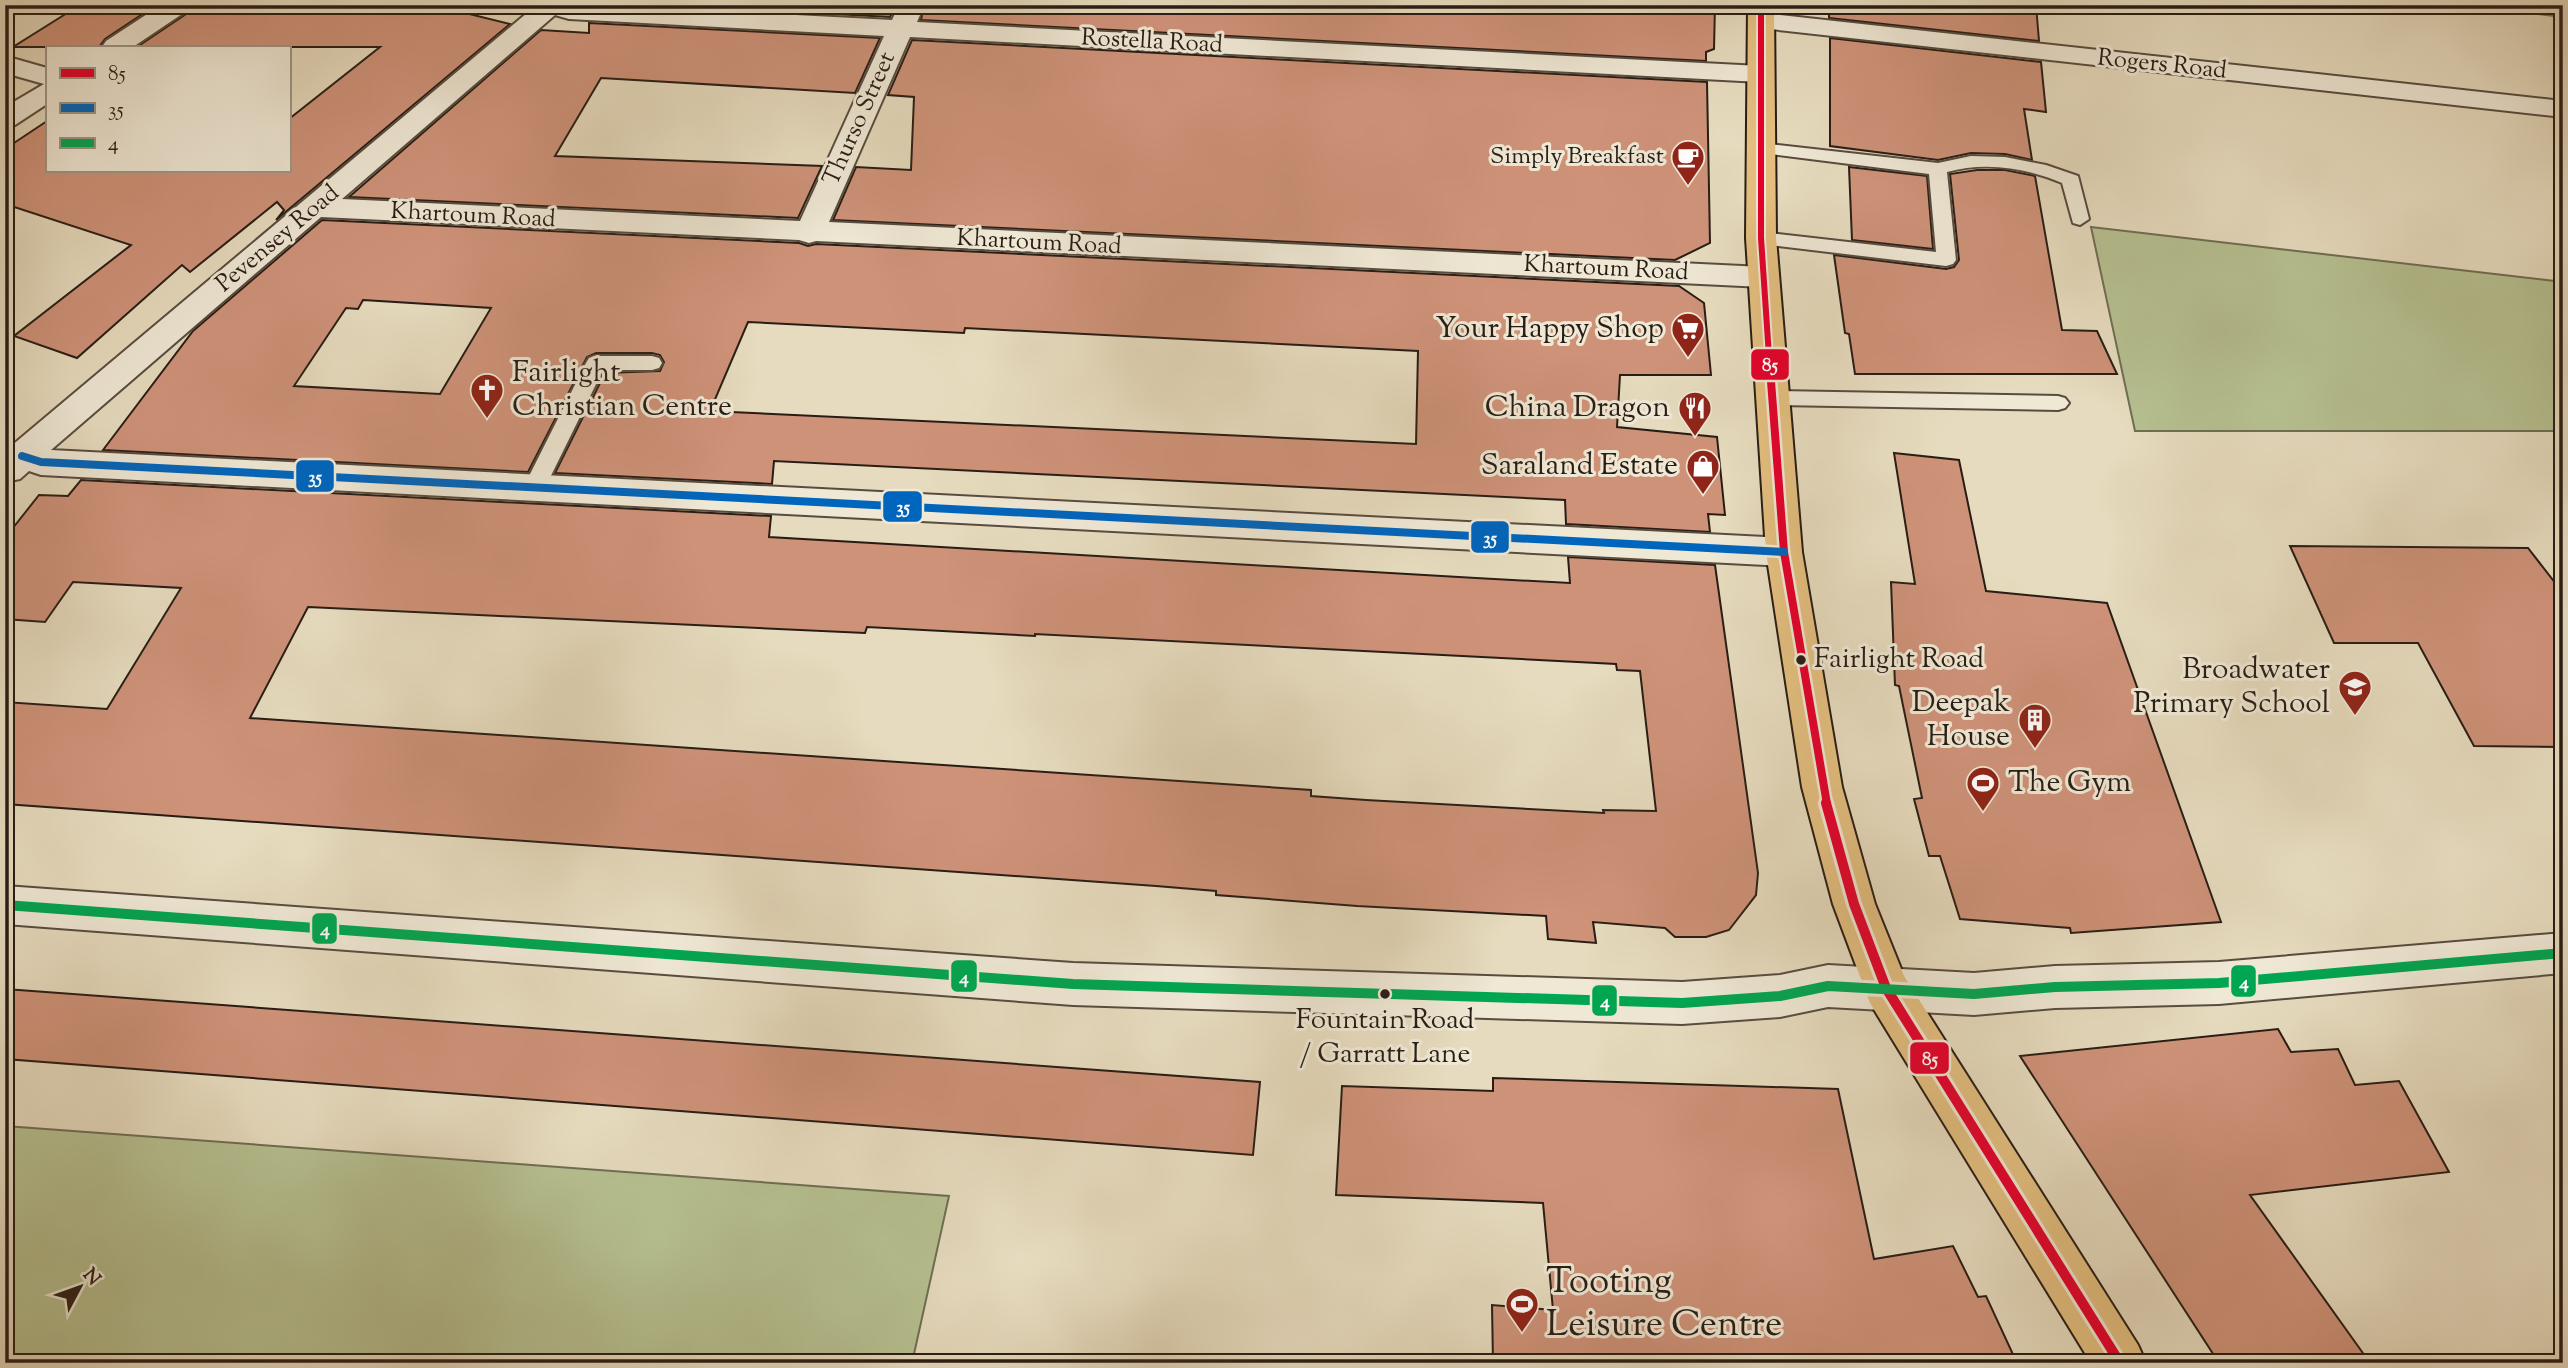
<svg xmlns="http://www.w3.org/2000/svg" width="2568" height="1368" viewBox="0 0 2568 1368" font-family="'Sorts Mill Goudy',serif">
	<rect width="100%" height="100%" fill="#e6dbbe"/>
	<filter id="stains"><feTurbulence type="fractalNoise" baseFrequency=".00286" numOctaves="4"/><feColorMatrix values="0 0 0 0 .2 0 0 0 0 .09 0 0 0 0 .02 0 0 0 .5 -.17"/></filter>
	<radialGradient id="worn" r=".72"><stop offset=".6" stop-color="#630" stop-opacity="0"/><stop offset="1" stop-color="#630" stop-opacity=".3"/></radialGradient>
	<g fill="#b6c091" stroke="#6f6e53" stroke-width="2">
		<polygon points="2467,5 2563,5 2563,17"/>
		<polygon points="2091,227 2563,282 2563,431 2135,431"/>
		<polygon points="5,1126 949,1196 912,1363 5,1363"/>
	</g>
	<g fill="#ce9279" stroke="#281d15" stroke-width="2" fill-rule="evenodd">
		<polygon points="80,5 156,5 105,39 99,47 13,47"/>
		<polygon points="194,5 433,5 510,24 276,220 284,210 277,202 190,272 182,265 77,358 14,336 131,245 5,204 5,149 47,121 47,170 289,170 289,119 380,47 137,47 189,12"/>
		<polygon points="662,5 896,5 890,17"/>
		<polygon points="924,5 1383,5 1468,12 1468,5 1629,11 1629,5 1715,5 1714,49 1706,52 1706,61 921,20"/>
		<polygon points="1829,5 2036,5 2039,41 1829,18"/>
		<polygon points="589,23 880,38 855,93 601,78 555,156 822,166 798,218 349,197 541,30 589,33"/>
		<polygon points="1830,38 2041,62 2046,112 2024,109 2032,160 2005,154 1971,153 1938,160 1830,146"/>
		<polygon points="912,40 1707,82 1710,243 1675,260 833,220 856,167 911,170 914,97 888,95"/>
		<polygon points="1849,167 1927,176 1933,249 1852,240"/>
		<polygon points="1977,170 2005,170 2035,176 2062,330 2097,331 2117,374 1855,374 1849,334 1845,333 1834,255 1946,269 1954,267 1959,260 1950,174"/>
		<path d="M322 220 799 243 808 246 816 244 1679 286 1704 303 1711 375H1620L1617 427 1717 437 1725 515 1708 514 1710 532 1566 524 1565 500 774 461 772 484 555 473 605 373 660 371 664 362 660 355 652 353H596L587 357 528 472 103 450 193 331ZM363 300 491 308 440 394 294 386 346 308 358 309ZM748 322 964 333 965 328 1418 351 1416 444 710 411Z"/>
		<polygon points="1894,453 1959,460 1986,591 2107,603 2221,922 2071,933 2070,928 1960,919 1940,856 1929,856 1914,799 1922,798 1899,686 1895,685 1891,582 1915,584"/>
		<path d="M81 480 771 516 769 537 1476 578 1570 583 1568 557 1715 565 1758 873 1756 895 1729 930 1706 937H1675L1665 928 1593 922 1596 943 1548 939 1546 916 1357 906 1216 895V891L1156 886 5 804V702L107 709 181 588 73 582 45 622 5 619V538L39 495 68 496ZM308 607 865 633 867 627 1035 636V634L1616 664 1617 670 1640 671 1656 811 1603 810 1604 813 1366 800 1311 796V790L250 718Z"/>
		<polygon points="2290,546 2528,548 2563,593 2563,747 2474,746 2418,643 2334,643"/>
		<polygon points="5,989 1260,1082 1253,1155 5,1059"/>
		<polygon points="2278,1029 2291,1052 2338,1049 2355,1085 2399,1081 2449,1172 2250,1195 2370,1363 2219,1363 2020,1056"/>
		<polygon points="1493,1078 1838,1089 1874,1259 1953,1246 1978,1297 1986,1296 2017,1363 1493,1363 1492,1305 1553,1310 1543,1203 1336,1195 1342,1086 1493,1091"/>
	</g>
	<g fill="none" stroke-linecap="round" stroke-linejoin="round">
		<defs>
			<g id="service">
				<path d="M1761 143 1938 163 1971 156 2005 157 2046 165 2078 176 2089 219 2080 225 2073 223 2062 183C2026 168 1986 161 1947 172L1956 260 1953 264 1946 266 1761 244 1754 242 1751 238 1754 234 1761 232 1936 252 1929 174 1755 152 1752 148 1755 144Z"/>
				<polygon points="596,356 652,356 659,358 662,363 659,368 652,370 603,370 542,494 534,496 526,494 523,488 586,363 589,358"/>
				<polygon points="1772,391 2058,396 2065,398 2069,403 2065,408 2058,410 1772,405 1765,403 1761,398 1765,393"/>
			</g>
			<g id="minor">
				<polygon points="161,5 192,5 188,10 133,47 102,47 106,41"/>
				<path d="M531 5H607L892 20 899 5H921L923 8 917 22 1760 66 1770 68 1774 74 1770 80 1760 82 910 37 829 222 1763 267 1774 270 1778 277 1774 284 1763 287 816 241 809 243 799 240 321 217 51 450 1784 538 1797 542 1802 552 1797 562 1784 566 41 475 29 471 20 479 5 482V452L10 447 533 8ZM555 15 569 19 884 36 800 221 342 199Z"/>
				<polygon points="1761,13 2563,101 2563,117 1752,27 1748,21 1752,15"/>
				<polygon points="5,56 47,68 47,104 15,125 5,127 5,107 44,84 5,73"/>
				<polygon points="5,886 1073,963 1682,982 1780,975 1828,965 1974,973 2055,966 2219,962 2563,933 2563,973 2219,1004 2055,1008 1974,1015 1828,1007 1780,1017 1682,1024 1073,1005 5,924"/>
			</g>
			<polygon id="primary" points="1748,5 1774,5 1776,238 1802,552 1842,787 1875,904 1904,976 2138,1345 2146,1363 2091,1363 1870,1003 1833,904 1802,787 1766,552 1746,238"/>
		</defs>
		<use href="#service" stroke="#584c3f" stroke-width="4"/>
		<use href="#minor" stroke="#584c3f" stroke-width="4"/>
		<use href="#primary" stroke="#281d15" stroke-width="4"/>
		<use href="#service" fill="#efe8d5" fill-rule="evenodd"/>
		<use href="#minor" fill="#efe8d5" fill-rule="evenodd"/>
		<use href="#primary" fill="#e3be7f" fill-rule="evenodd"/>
		<defs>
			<polyline id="bus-1-far2" points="1761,5 1761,238 1769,356"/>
			<polyline id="bus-1-far1" points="1769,355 1784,552 1827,804"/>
			<polyline id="bus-1" points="1826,803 1854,904 1886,988 2120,1363"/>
			<polyline id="bus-2" points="22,456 41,462 1784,552"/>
			<polyline id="bus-3" points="5,905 1073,984 1682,1003 1780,996 1828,986 1974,994 2055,987 2219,983 2563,953"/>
		</defs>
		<use href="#bus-1-far2" stroke="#efe8d5" stroke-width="10"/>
		<use href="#bus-1-far1" stroke="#efe8d5" stroke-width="13"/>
		<use href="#bus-1" stroke="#efe8d5" stroke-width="16"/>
		<use href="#bus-2" stroke="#efe8d5" stroke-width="13"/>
		<use href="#bus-3" stroke="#efe8d5" stroke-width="16"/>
		<use href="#bus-1-far2" stroke="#e4002b" stroke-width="6"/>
		<use href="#bus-1-far1" stroke="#e4002b" stroke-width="8"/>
		<use href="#bus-1" stroke="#e4002b" stroke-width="10"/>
		<use href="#bus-2" stroke="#0065bd" stroke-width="8"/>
		<use href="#bus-3" stroke="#00a651" stroke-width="10"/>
	</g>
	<defs>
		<symbol id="cafe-pin" viewBox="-11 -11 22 30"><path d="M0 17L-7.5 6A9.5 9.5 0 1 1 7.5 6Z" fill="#8f2418" stroke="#efe8d5"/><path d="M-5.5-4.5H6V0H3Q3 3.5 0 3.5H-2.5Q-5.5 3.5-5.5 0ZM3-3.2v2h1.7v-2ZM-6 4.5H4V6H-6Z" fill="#fff"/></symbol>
		<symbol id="supermarket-pin" viewBox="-11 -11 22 30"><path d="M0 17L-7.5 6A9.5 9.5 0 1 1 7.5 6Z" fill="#8f2418" stroke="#efe8d5"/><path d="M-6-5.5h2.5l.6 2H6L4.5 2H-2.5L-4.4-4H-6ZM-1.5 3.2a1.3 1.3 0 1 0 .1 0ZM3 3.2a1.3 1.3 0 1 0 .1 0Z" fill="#fff"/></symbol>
		<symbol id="church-pin" viewBox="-11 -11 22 30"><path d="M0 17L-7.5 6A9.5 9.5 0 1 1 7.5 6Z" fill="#8f2418" stroke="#efe8d5"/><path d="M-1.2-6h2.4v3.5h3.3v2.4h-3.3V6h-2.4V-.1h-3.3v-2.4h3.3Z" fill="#fff"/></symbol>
		<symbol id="restaurant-pin" viewBox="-11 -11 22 30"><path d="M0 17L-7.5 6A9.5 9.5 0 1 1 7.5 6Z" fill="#8f2418" stroke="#efe8d5"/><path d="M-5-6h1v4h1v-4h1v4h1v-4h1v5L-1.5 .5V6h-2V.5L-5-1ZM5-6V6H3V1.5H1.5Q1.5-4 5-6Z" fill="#fff"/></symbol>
		<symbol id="shop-pin" viewBox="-11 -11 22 30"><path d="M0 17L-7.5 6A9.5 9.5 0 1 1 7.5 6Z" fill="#8f2418" stroke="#efe8d5"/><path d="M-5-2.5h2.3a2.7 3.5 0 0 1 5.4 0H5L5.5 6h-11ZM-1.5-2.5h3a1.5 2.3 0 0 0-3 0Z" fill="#fff"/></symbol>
		<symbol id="school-pin" viewBox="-11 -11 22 30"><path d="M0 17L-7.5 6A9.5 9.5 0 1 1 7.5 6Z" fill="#8f2418" stroke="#efe8d5"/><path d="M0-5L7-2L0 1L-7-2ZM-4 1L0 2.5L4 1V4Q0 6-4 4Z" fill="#fff"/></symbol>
		<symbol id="building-pin" viewBox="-11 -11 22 30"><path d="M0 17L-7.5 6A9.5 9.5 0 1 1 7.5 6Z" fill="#8f2418" stroke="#efe8d5"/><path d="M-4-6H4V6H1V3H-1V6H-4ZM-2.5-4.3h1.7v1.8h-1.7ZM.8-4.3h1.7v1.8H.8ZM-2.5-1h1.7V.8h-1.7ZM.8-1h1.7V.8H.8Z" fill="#fff"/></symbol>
		<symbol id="stadium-pin" viewBox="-11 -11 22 30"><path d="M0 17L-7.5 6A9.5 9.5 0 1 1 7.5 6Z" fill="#8f2418" stroke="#efe8d5"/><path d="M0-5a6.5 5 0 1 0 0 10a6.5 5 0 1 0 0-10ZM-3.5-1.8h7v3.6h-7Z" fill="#fff"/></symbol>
	</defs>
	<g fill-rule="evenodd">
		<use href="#cafe-pin" x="1669" y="138" width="38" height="52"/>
		<use href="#supermarket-pin" x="1669" y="310" width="38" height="52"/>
		<use href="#church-pin" x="468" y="371" width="38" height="52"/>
		<use href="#restaurant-pin" x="1676" y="389" width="38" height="52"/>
		<use href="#shop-pin" x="1684" y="447" width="38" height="52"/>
		<use href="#school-pin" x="2336" y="668" width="38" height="52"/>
		<use href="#building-pin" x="2016" y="701" width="38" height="52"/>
		<use href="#stadium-pin" x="1964" y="764" width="38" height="52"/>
		<use href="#stadium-pin" x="1503" y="1285" width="38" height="52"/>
	</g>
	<g fill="#281d15" stroke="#efe8d5" stroke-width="2.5">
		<circle cx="1801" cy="660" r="6"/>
		<circle cx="1385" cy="994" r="6"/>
	</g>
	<g text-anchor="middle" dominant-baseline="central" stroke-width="6" stroke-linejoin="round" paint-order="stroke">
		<g font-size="24" fill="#281d15" stroke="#efe8d5">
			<text transform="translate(1152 42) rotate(3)">Rostella Road</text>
			<text transform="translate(2162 65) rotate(6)">Rogers Road</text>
			<text transform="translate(860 119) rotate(-66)">Thurso Street</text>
			<text transform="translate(473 216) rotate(3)">Khartoum Road</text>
			<text transform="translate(278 239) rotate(-40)">Pevensey Road</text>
			<text transform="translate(1039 243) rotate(3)">Khartoum Road</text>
			<text transform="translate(1606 269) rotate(3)">Khartoum Road</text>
		</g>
		<g font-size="24" fill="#281d15" stroke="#efe8d5" text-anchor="end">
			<text x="1664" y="157">Simply Breakfast</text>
		</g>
		<g font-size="28" fill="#281d15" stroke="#efe8d5" text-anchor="start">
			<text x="1814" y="660">Fairlight Road</text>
			<text x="1385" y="1021" text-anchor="middle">Fountain Road<tspan x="1385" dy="34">/ Garratt Lane</tspan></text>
		</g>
		<g font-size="30" fill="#281d15" stroke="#efe8d5" text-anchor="end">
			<text x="1664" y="329">Your Happy Shop</text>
			<text x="512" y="373" text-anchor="start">Fairlight<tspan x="512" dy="34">Christian Centre</tspan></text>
			<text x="1670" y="408">China Dragon</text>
			<text x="1678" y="466">Saraland Estate</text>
			<text x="2330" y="670">Broadwater<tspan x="2330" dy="34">Primary School</tspan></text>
			<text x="2010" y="703">Deepak<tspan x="2010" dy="34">House</tspan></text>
			<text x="2008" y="783" text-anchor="start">The Gym</text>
		</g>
		<g font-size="37" fill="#281d15" stroke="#efe8d5" text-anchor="start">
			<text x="1546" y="1283">Tooting<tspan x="1546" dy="43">Leisure Centre</tspan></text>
		</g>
	</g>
	<g stroke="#efe8d5" stroke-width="2.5">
		<rect x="1750" y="348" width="40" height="33" rx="7" fill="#e4002b"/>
		<rect x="295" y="459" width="40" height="34" rx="7" fill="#0065bd"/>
		<rect x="882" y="490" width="41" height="33" rx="7" fill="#0065bd"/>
		<rect x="1470" y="520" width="40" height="34" rx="7" fill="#0065bd"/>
		<rect x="311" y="912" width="27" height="33" rx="7" fill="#00a651"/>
		<rect x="950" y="959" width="28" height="34" rx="7" fill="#00a651"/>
		<rect x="2230" y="964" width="27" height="34" rx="7" fill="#00a651"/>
		<rect x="1591" y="984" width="27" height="33" rx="7" fill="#00a651"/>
		<rect x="1909" y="1041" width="41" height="34" rx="7" fill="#e4002b"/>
	</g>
	<g font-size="19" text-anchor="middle" font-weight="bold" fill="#fff">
		<text x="1770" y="371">85</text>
		<text x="315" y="483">35</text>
		<text x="903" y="513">35</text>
		<text x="1490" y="544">35</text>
		<text x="325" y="935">4</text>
		<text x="964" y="983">4</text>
		<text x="2244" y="988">4</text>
		<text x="1605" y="1007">4</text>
		<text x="1930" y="1065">85</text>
	</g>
	<rect width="2568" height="1368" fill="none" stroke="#e6dbbe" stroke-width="28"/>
	<rect x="7" y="7" width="2554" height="1354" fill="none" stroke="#281d15" stroke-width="3.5"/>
	<rect x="14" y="14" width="2540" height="1340" fill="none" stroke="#281d15" stroke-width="2"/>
	<rect x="46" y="46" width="245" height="126" fill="#efe8d5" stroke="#9f9788" stroke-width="2"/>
	<rect x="60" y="68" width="35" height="10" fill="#e4002b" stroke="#9f9788" stroke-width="2"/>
	<text x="108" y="80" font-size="21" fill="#281d15">85</text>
	<rect x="60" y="103" width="35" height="10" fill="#0065bd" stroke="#9f9788" stroke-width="2"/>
	<text x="108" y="116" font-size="21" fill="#281d15">35</text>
	<rect x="60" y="138" width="35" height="10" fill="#00a651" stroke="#9f9788" stroke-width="2"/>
	<text x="108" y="150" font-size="21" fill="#281d15">4</text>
	<g transform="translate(80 1287) rotate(49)" stroke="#efe8d5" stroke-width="5" paint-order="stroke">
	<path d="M0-5L12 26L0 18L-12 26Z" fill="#281d15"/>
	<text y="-10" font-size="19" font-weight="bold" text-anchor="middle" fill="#281d15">N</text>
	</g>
	<rect width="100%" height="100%" filter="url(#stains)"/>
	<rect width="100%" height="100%" fill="url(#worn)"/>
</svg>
